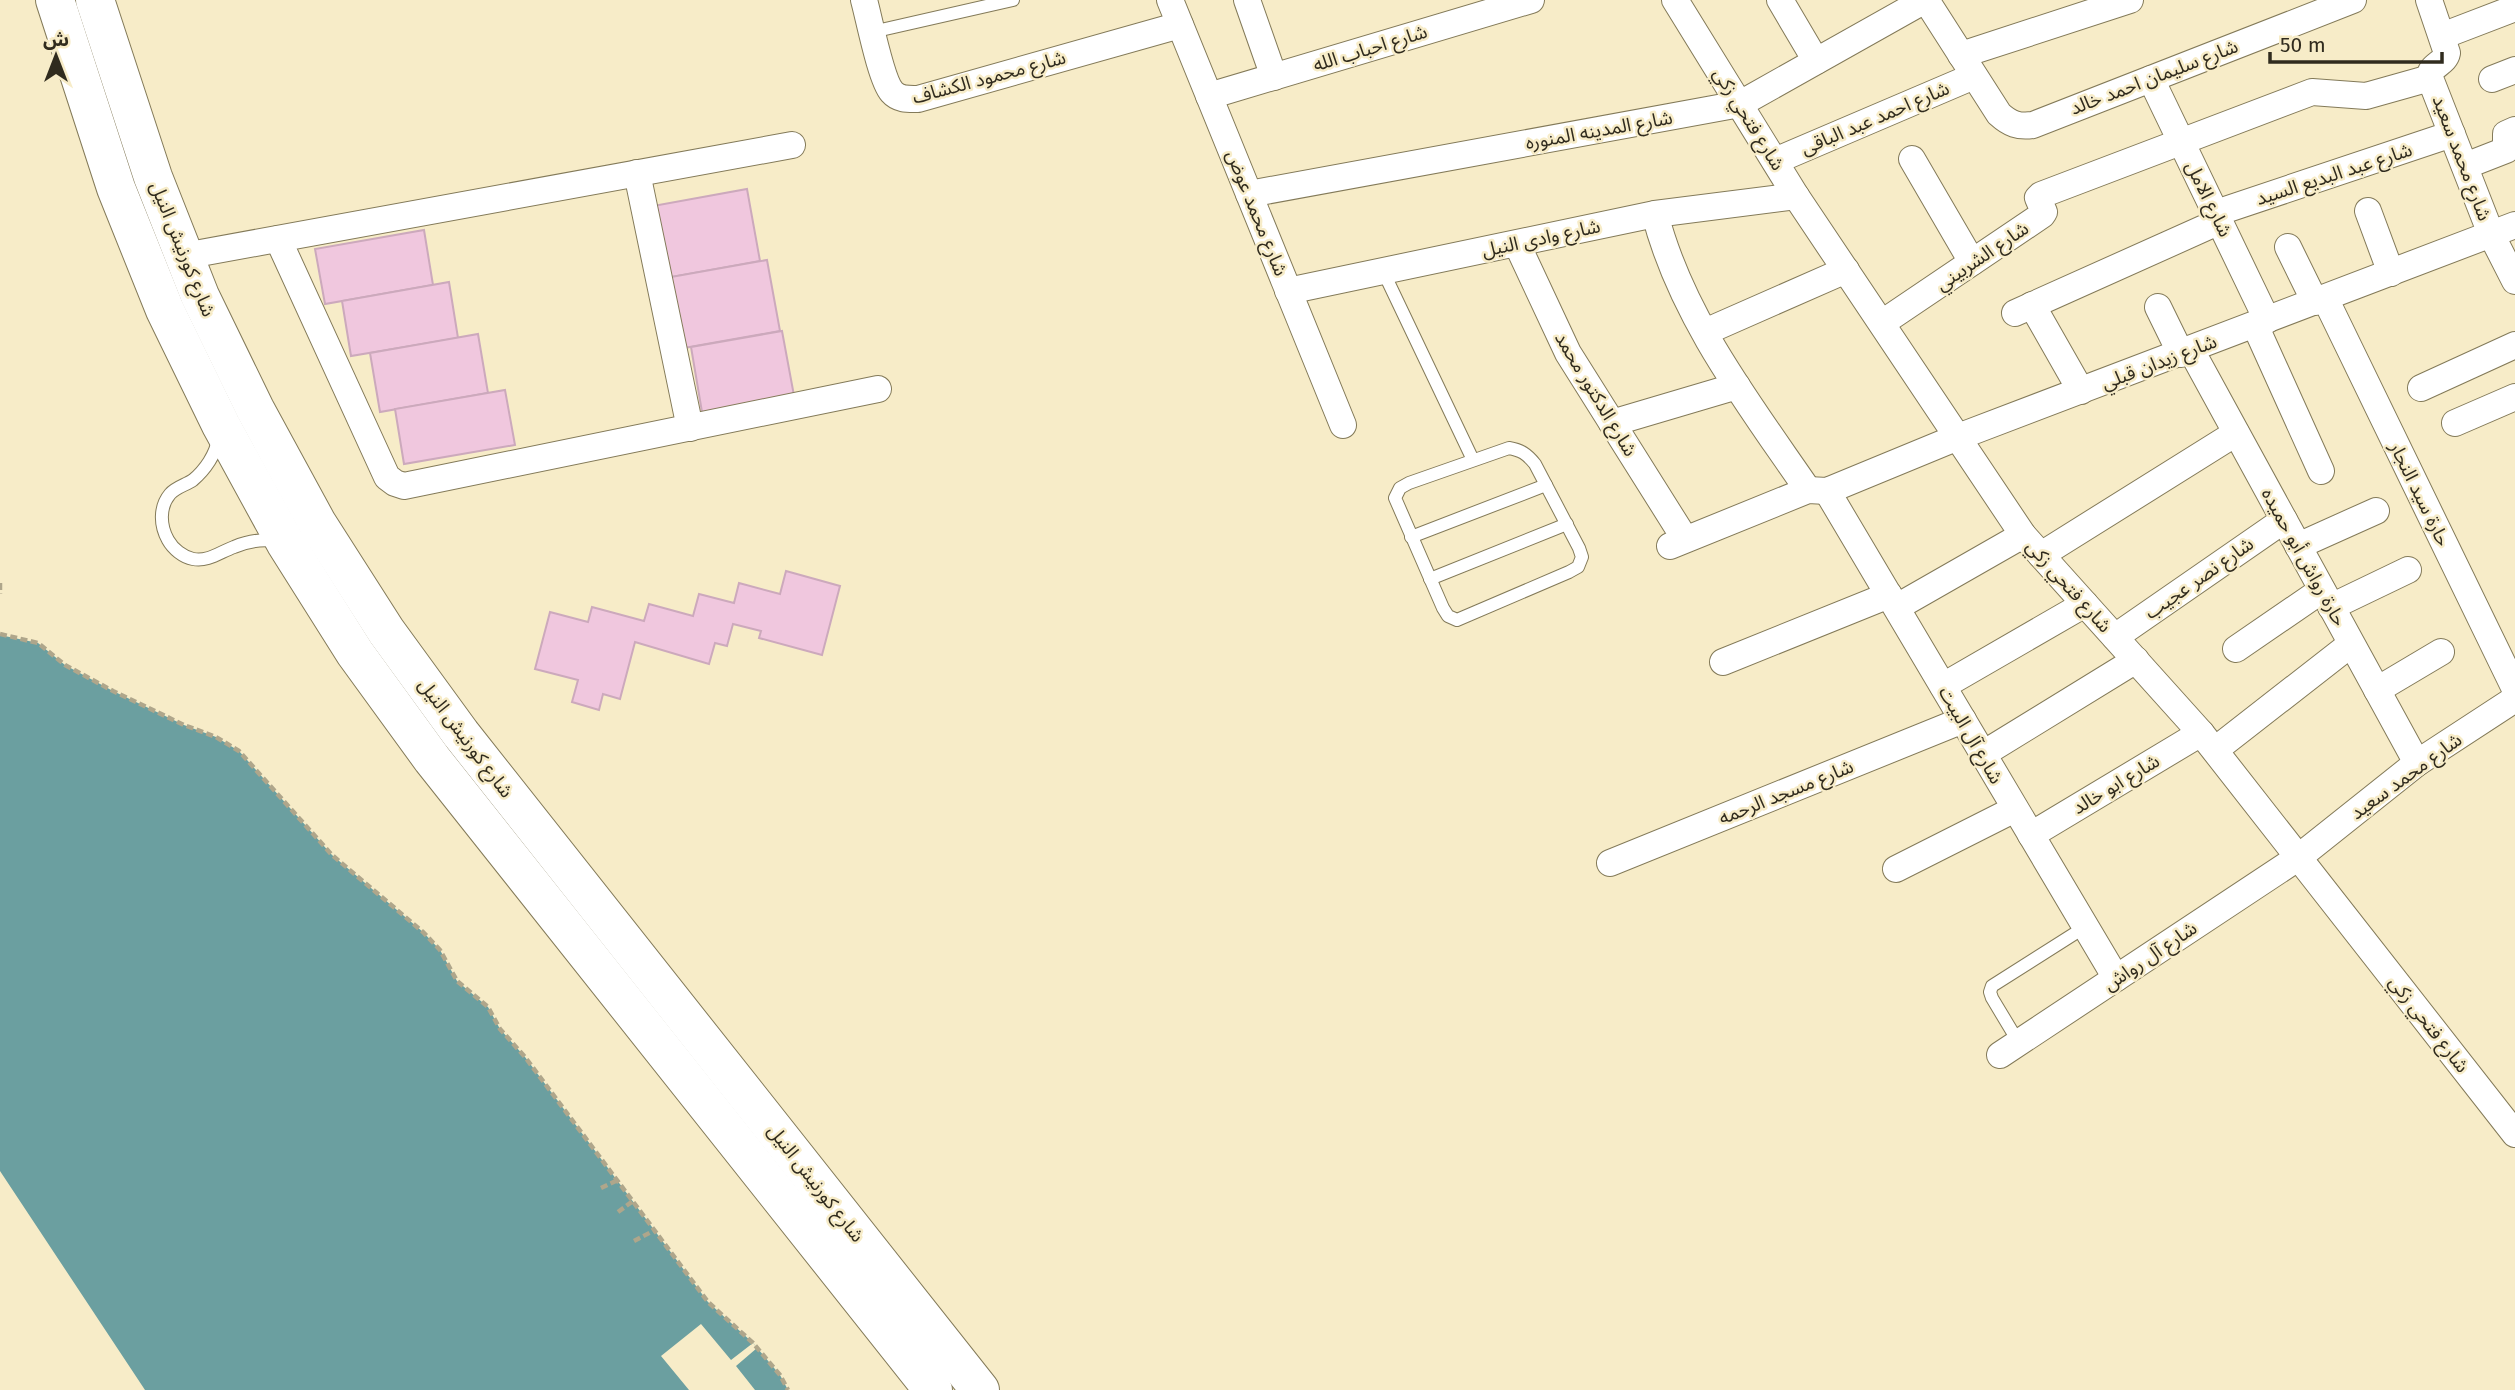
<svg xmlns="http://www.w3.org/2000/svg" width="2515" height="1390" viewBox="0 0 2515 1390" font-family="'Fira Sans','Noto Sans Arabic',sans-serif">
	<rect width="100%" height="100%" fill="#f7ecc8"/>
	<polygon fill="#6b9fa0" points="0,635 38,643 65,665 113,691 184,725 216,737 239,751 332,855 423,932 440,950 457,981 488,1007 500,1029 525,1057 708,1302 753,1343 780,1375 788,1390 145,1390 0,1171"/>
	<polygon fill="#f7ecc8" points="701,1324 731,1360 753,1343 757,1348 736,1366 755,1390 689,1390 661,1356"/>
	<g fill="#f0c7de" stroke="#cca9bc" stroke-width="2">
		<polygon points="747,189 760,261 666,278 653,206"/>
		<polygon points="424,230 433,285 325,304 315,249"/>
		<polygon points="767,260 780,331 684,348 671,277"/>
		<polygon points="449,282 458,338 351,356 342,301"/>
		<polygon points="782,331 795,401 703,418 691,347"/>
		<polygon points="478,334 488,393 380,412 370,353"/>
		<polygon points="505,390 515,445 404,464 395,409"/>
		<polygon points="786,571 840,586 822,655 759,638 761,631 733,624 727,646 715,643 709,664 635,642 620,699 603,694 599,710 572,702 578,680 535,669 550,612 588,622 592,607 644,621 649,604 693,616 699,594 734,603 739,583 780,594"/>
	</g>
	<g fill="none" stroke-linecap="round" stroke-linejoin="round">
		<defs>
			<g id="lane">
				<polyline points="872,32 1013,0"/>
				<polyline points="1383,271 1473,460"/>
				<path d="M218 439C216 454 205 470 193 480 186 485 176 487 170 494 159 507 160 526 168 540 173 549 183 557 193 559 208 562 220 552 234 547 248 541 261 539 276 541"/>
				<path d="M1509 448C1521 450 1527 454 1535 464L1579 548 1582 557 1578 567 1569 572 1457 620 1448 616 1443 608 1395 498 1400 488 1409 483Z"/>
				<polyline points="1411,537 1546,485"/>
				<polyline points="1430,579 1567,524"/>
				<polyline points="2019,1043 1992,998 1990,992 1992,986 2085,927"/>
			</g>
			<g id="street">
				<path d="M864 0C869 18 881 80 892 92 899 100 909 99 918 99L1180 25"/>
				<polyline points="1170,0 1343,425"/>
				<polyline points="1247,0 1274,77"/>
				<polyline points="1675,0 1796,196 2023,535 2201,733 2515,1134"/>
				<polyline points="1780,0 1816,61"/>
				<path d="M1926 0 1999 114C2010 124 2018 127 2033 125L2353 0"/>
				<path d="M2429 0 2447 53C2445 64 2429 65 2430 78L2491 234 2515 281"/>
				<polyline points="2442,36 2515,8"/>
				<polyline points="1961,55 2130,0"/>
				<polyline points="2151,79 2267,320"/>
				<polyline points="2492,79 2515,70"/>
				<polyline points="1209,96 1531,0"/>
				<polyline points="1912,159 1972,262"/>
				<polyline points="1775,161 1974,76"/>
				<polyline points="2465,166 2506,150 2506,134 2515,130"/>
				<polyline points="637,173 690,428"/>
				<polyline points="1249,194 1740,104 1925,0"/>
				<polyline points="2368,211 2391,273"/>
				<polyline points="2216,213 2452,134"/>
				<path d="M1655 214C1681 316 1749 404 1808 490"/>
				<polyline points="278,239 387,477 395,483 404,486 878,389"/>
				<polyline points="1517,244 1568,353 1685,539"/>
				<polyline points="2288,247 2315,302"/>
				<polyline points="184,256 792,145"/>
				<polyline points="1288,291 1655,214 1796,196"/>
				<polyline points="2325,298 2515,689"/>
				<polyline points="2032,305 2081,391"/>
				<polyline points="2158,307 2181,354"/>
				<polyline points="2015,313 2220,221"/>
				<polyline points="1882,323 2042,215 2044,212 2038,198 2041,195 2312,92 2366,96 2430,78"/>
				<polyline points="2255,325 2321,471"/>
				<polyline points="1705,332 1846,270"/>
				<polyline points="2191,350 2417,763"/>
				<polyline points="2421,388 2515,345"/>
				<polyline points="1612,423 1737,386"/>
				<polyline points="2455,423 2515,397"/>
				<polyline points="1827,491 2116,978"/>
				<polyline points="1670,546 1808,490 1827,491 1958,437 2515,225"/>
				<polyline points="2298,546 2376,511"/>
				<polyline points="2041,555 2236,433"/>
				<polyline points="1897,607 2023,535"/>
				<polyline points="2331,607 2408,570"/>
				<polyline points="2115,637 2284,520"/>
				<polyline points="2236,649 2322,590"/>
				<polyline points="1723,662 1889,595"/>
				<polyline points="1943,686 2085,604"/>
				<polyline points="2377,690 2441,652"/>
				<polyline points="2215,750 2351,644"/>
				<polyline points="1983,754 2136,660"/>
				<polyline points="2031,835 2201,733"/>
				<polyline points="1610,863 1963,720"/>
				<polyline points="1896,869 2015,809"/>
				<polyline points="2000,1055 2299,857 2417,763 2515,699"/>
			</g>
			<g id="highway">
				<polyline points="55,0 116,188 165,310 221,425 285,542 355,653 432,759 933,1390"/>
				<polyline points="95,0 153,177 200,296 255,409 317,523 386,631 461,734 980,1390"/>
			</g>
		</defs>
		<use href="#lane" stroke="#837a59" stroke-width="14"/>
		<use href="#street" stroke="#837a59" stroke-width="28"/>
		<use href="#highway" stroke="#837a59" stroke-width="40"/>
		<g stroke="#afa68b" stroke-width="4.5" stroke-dasharray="7 3.5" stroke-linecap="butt">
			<polyline points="0,583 0,594"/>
			<polyline points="0,634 38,643 65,665 113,691 184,725 216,737 239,751 332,855 423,932 440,950 457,981 488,1007 500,1029 525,1057 708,1302 753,1343 780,1375 788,1390"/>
			<polyline points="601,1188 618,1180"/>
			<polyline points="618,1212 633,1201"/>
			<polyline points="634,1241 655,1230"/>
		</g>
		<use href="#lane" stroke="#fff" stroke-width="12"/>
		<use href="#street" stroke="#fff" stroke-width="26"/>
		<use href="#highway" stroke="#fff" stroke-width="38"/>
	</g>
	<g text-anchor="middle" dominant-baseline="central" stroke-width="5" stroke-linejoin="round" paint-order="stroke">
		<g font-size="19" fill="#302b1e" stroke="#f7ecc8">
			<text transform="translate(1370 48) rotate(-17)">شارع احباب الله</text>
			<text transform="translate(989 77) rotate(-15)">شارع محمود الكشاف</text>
			<text transform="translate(2154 77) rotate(-21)">شارع سليمان احمد خالد</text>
			<text transform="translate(1875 118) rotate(-23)">شارع احمد عبد الباقى</text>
			<text transform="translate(1749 119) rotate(58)">شارع فتحي زكي</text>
			<text transform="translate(1599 130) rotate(-10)">شارع المدينه المنوره</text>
			<text transform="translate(2462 158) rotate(69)">شارع محمد سعيد</text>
			<text transform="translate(2334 174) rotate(-18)">شارع عبد البديع السيد</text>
			<text transform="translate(2209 199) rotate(64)">شارع الامل</text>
			<text transform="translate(1257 213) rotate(68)">شارع محمد عوض</text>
			<text transform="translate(1541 238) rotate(-12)">شارع وادى النيل</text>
			<text transform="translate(183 249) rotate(68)">شارع كورنيش النيل</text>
			<text transform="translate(1982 256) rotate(-34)">شارع الشربيني</text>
			<text transform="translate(2159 362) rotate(-21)">شارع زيدان قبلي</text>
			<text transform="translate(1596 394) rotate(59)">شارع الدكتور محمد</text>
			<text transform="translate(2420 494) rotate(64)">حارة سيد النجار</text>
			<text transform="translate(2304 557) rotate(61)">حارة رواش أبو حميده</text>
			<text transform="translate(2199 578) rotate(-35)">شارع نصر عجيب</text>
			<text transform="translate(2069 586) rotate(48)">شارع فتحي زكي</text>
			<text transform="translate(1971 735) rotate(60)">شارع آل البيت</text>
			<text transform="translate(466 738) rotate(53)">شارع كورنيش النيل</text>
			<text transform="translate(2406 776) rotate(-36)">شارع محمد سعيد</text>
			<text transform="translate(2116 784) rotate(-31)">شارع ابو خالد</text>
			<text transform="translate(1786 792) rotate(-22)">شارع مسجد الرحمه</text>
			<text transform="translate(2150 956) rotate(-34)">شارع آل رواش</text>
			<text transform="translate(2429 1024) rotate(52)">شارع فتحي زكي</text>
			<text transform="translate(816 1183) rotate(52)">شارع كورنيش النيل</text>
		</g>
	</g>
	<g transform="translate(56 56)" stroke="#f7ecc8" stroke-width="5" paint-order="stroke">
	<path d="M0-5L12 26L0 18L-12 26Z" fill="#302b1e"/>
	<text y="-10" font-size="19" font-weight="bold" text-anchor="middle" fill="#302b1e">ش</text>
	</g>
	<path d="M2270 52v10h172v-10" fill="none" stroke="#302b1e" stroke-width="3.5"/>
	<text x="2280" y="52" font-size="21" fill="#302b1e" stroke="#f7ecc8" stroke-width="5" paint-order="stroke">50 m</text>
</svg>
